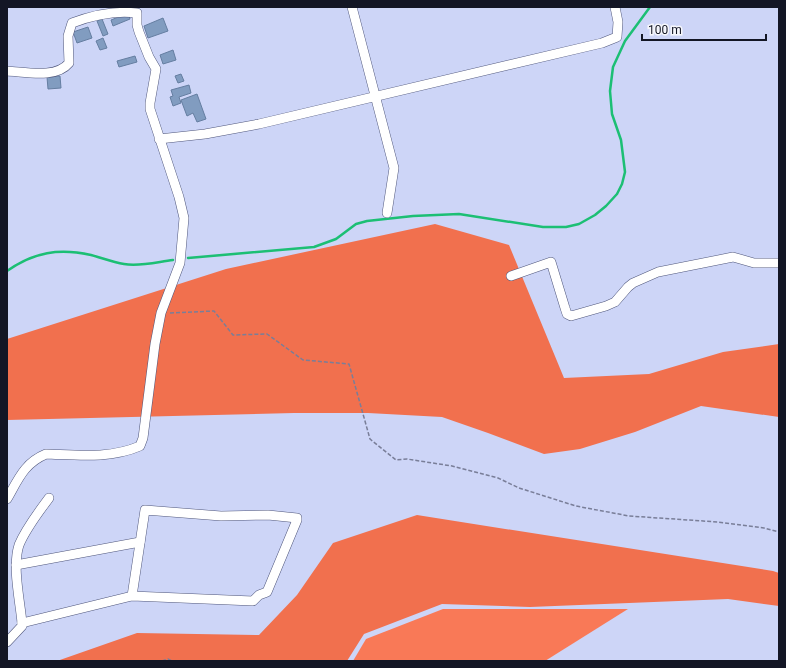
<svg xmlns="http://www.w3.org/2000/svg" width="786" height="668" viewBox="0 0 786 668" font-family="Roboto,sans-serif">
	<rect width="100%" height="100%" fill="#cdd5f7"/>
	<polygon fill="#f97957" points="443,609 628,609 545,661 353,661 366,639"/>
	<g fill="#f1704e">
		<polygon points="435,224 509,245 564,378 649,374 723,352 779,344 779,417 701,406 635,432 580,449 544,454 488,433 442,417 368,413 294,413 7,420 7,339 226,269"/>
		<polygon points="417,515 773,571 779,573 779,606 728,599 530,607 442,604 364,634 347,661 57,661 137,633 259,635 297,595 333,543"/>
	</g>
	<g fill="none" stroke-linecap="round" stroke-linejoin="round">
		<g stroke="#1cbf74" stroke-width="2.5">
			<polyline points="188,258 314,247 336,239 356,224 367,221 413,216 459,214 543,227 566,227 579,224 595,215 606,206 617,194 622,184 625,172 621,140 612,114 610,91 613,67 625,41 650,7"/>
			<path d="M7 271C34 252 59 248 91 255 102 258 113 262 124 264 139 267 157 262 173 260"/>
		</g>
	</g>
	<g fill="#819cc0" stroke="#657ea1">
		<polygon points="128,13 130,19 113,26 111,20"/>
		<polygon points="163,18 168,31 148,38 144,26"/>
		<polygon points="102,19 108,34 103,36 97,21"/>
		<polygon points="88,27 92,38 77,43 73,32"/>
		<polygon points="103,38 107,48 100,50 96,41"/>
		<polygon points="173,50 176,60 163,64 160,55"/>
		<polygon points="135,56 137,62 119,67 117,61"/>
		<polygon points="181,74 184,81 178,83 175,76"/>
		<polygon points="60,76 61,88 48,89 47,77"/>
		<polygon points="189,85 191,93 179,97 181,103 173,106 170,97 173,96 171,90"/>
		<polygon points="197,94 206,119 197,122 193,113 187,116 181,100"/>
	</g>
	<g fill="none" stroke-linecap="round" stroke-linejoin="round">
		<defs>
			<g id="minor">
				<polyline points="352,7 394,168 387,213"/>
				<path d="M7 71C26 72 56 79 69 63L68 36 72 23C93 15 114 10 137 13V25L139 32 149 57 156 69 150 103V109L179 197 184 218 180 263 161 313 155 344 143 438 140 446C110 459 77 455 46 454 24 463 18 480 7 499"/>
				<polyline points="159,139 205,134 259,124 602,43 617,37 618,22 615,7"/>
				<polyline points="511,276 551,262 565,308 567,314 571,316 606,306 615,302 628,287 633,283 658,272 733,257 754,263 779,263"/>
				<polyline points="16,565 140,542"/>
				<polyline points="22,623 132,596 253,601 259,595 267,592 297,520 297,518 268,515 221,516 145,510 132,596"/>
				<path d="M7 642 22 626V623C20 600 12 567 19 545 26 528 38 513 49 498"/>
			</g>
		</defs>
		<use href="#minor" stroke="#50577c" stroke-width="10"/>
		<g stroke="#797e98" stroke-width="1.5" stroke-dasharray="4 2" stroke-linecap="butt">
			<polyline points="170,313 214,311 233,335 267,334 303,360 349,364 370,439 396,460 407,459 452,466 498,478 519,488 576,506 629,516 718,522 764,528 779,532"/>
			<polyline points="162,661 168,659 172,661"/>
		</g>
		<use href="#minor" stroke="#fff" stroke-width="9"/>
	</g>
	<rect width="786" height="668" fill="none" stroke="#131625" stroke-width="16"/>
	<path d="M642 34v6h124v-6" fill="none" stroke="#131625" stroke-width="2"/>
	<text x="648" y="34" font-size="12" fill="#131625" stroke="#f6f7fc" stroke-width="3" paint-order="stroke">100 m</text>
</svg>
